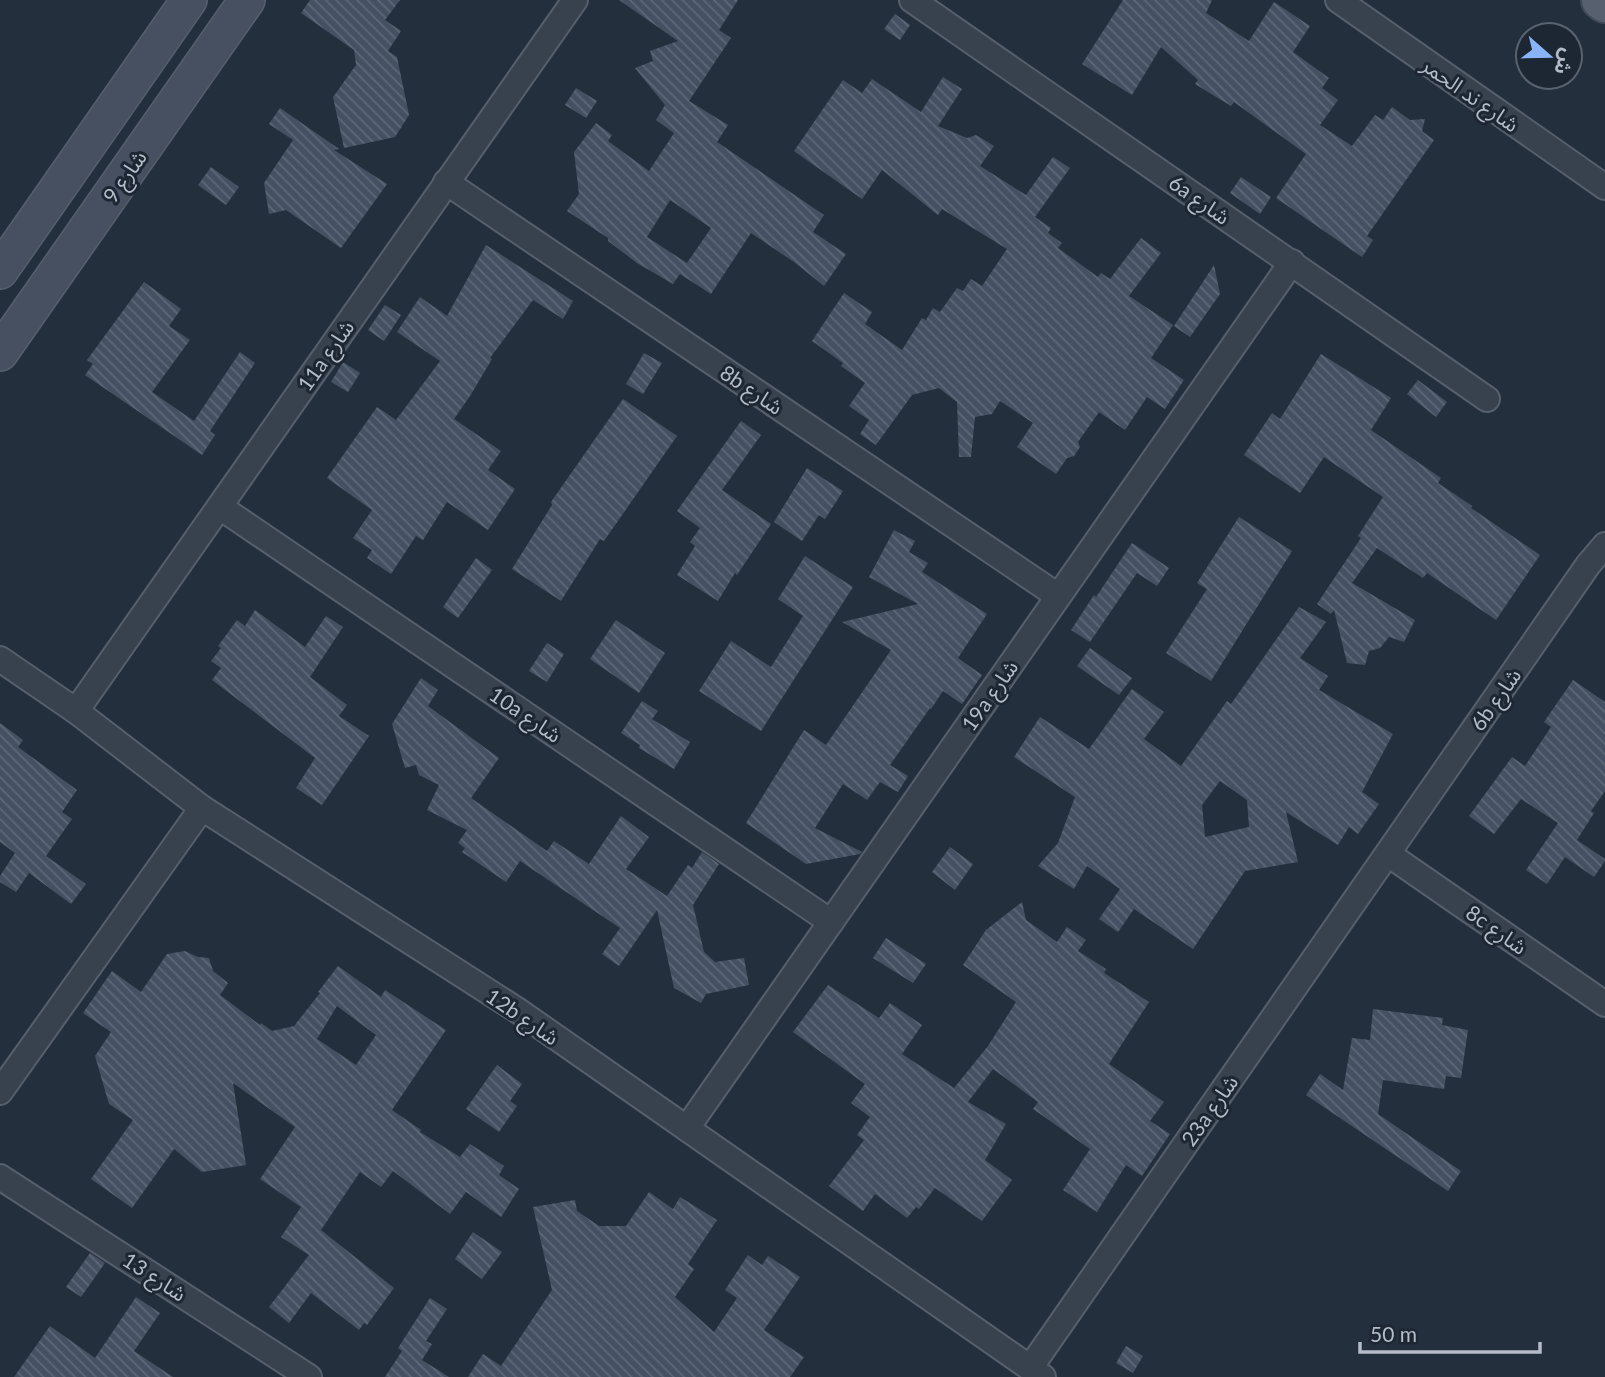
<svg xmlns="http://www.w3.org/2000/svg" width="1605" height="1377" viewBox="0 0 1605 1377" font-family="Lato,'Noto Sans Arabic',sans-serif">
	<defs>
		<pattern id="building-back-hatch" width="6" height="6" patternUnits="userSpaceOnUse" patternTransform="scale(1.75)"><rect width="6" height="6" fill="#455162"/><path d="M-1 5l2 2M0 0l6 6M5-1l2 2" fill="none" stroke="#5d6877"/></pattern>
	</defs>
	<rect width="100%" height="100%" fill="#242f3e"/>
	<g fill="url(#building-back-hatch)" fill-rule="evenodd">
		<polygon points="310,0 400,0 385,20 401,31 388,51 397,57 409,115 395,137 344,148 333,97 356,65 354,50 301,13"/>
		<path d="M619 0H738L719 30 731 38 689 101 728 125 717 142 824 215 813 232 846 254 824 286 794 262 751 233 711 294 680 274 673 284 637 263 608 241V238L567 211 579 194 574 152 596 123 612 135 608 141 649 171 674 133 656 120 665 105 635 68 653 61 650 51 678 41ZM670 200 711 228 687 263 647 237Z"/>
		<polygon points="1123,0 1212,0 1206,13 1249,41 1274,2 1310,26 1293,52 1329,78 1322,88 1338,100 1320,125 1352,146 1375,115 1383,120 1392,107 1410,120 1425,119 1422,131 1434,140 1367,236 1373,240 1362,257 1276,198 1306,154 1234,102 1231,106 1195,84 1198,80 1161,47 1132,95 1082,64"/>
		<polygon points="895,14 910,25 900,40 884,29"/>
		<polygon points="943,77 962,89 938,126 967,138 976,135 994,146 980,166 1026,195 1053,157 1070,168 1035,217 1051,228 1048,233 1062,243 1058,248 1098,277 1101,273 1110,279 1141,238 1161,253 1129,296 1173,325 1151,358 1184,380 1165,409 1147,397 1125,430 1099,412 1078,442 1080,447 1074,456 1067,458 1056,474 1017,447 1033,423 1000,401 992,414 975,417 971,457 959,457 957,402 939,388 912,395 876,445 860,434 869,420 849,406 865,383 841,366 843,363 812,341 844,293 872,312 865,324 902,350 922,318 926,320 933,308 940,312 957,288 963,291 971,279 982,286 1007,249 942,209 938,215 882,170 862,199 794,151 843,80 862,93 872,79 921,112"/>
		<polygon points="576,88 597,101 586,118 565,105"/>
		<polygon points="280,108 339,149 334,150 387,184 341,248 286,210 269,214 264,183 293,140 269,124"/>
		<polygon points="211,167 239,187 226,205 198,185"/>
		<polygon points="1241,177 1271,197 1260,214 1230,193"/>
		<polygon points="486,245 573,301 563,319 533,300 490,358 492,359 470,396 454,419 501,451 488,470 515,489 488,530 447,502 423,540 416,536 391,574 367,558 372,550 353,538 372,510 327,478 377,407 396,420 440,361 397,332 420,297 447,316"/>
		<polygon points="1214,265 1220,294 1190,337 1174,326"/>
		<polygon points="144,282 181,309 169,326 190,340 152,392 194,421 240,352 255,363 210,431 215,435 202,455 85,375 93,364 87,360"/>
		<polygon points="385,305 401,315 384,341 368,330"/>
		<polygon points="644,353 662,363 643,394 626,384"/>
		<polygon points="1321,354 1391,398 1371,430 1441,478 1438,483 1472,506 1471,508 1540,555 1496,620 1427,573 1423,578 1377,548 1352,583 1415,620 1404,642 1389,637 1380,648 1369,651 1365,665 1347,663 1334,610 1331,614 1317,604 1361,538 1358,536 1383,497 1324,457 1300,493 1244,455 1272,413 1280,419"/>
		<polygon points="343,362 360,373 348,392 331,382"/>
		<polygon points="1418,380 1447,402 1436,417 1407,394"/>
		<polygon points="623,399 677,436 604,541 600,539 561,601 512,569 552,505 551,502"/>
		<polygon points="741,421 761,435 722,490 771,524 737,575 735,573 718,601 677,575 695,546 690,542 700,528 677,511"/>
		<polygon points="807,468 843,491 825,519 819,515 802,541 774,522"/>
		<polygon points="1239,517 1292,551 1211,681 1166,653 1207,589 1197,583"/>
		<polygon points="894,530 915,541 909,552 928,563 922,572 987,614 958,658 982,675 962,704 943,691 931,709 930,708 890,765 908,776 898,792 880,782 867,800 843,784 815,828 862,852 860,854 806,864 746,823 804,730 826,745 891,650 842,622 918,604 869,577"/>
		<polygon points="1132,543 1169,568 1157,586 1137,573 1090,642 1071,630 1094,595 1096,597"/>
		<polygon points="805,556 853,587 761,731 699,691 731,641 771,667 803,616 778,599"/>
		<polygon points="476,558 492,570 458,618 443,607"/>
		<path d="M1299 607 1326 622 1300 658 1328 676 1319 690 1393 734 1362 792 1379 804 1358 834 1349 827 1338 845 1286 812 1298 862 1245 871 1193 949 1134 909 1118 932 1099 919 1120 889 1087 866 1074 889 1038 866 1058 843 1075 797 1014 757 1040 717 1089 749 1132 689 1164 712 1144 739 1181 766 1227 701 1231 704ZM1220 781 1247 800 1249 827 1205 837 1202 805Z"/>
		<polygon points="255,610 305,647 326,616 343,627 310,677 347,705 339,716 369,736 322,805 296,788 315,758 212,680 221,668 211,661 221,648 218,646 237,620 245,626"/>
		<polygon points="616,620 665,653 639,693 590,659"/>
		<polygon points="547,643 564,654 547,682 529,671"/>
		<polygon points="1090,648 1132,678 1119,695 1077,666"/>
		<polygon points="421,678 438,690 428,706 499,758 471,798 547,851 554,841 589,864 621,816 649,837 626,869 667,896 688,865 692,868 702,852 719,864 693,905 704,952 715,962 744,958 749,985 706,994 701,1003 674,988 657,910 619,966 602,954 620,928 520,861 506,882 462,852 465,848 458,843 467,830 427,810 439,785 419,775 416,765 405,768 392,724"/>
		<polygon points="1573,680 1605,702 1605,791 1591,811 1594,813 1577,840 1605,859 1605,861 1594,877 1565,857 1547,884 1526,870 1558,823 1521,799 1494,834 1469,816 1512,757 1525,766 1551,727 1544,722"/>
		<polygon points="642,701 658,711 652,719 690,742 674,769 639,748 640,745 621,733"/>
		<polygon points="0,723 23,740 18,747 77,790 62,812 72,819 46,856 86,884 71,904 29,873 16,892 0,882 0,876 15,853 0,842"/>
		<polygon points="950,847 973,864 955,890 932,872"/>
		<polygon points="1022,902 1026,920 1057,942 1067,927 1086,940 1078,951 1106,969 1104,973 1149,1002 1109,1064 1164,1102 1150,1121 1170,1134 1142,1176 1126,1165 1097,1212 1063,1190 1090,1149 1033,1109 1038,1102 993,1069 968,1102 1006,1124 985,1160 1012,1180 982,1221 935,1188 919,1209 916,1207 907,1218 875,1194 863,1211 829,1186 864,1140 857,1135 870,1117 851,1103 865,1084 793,1032 828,985 879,1018 890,1003 922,1025 902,1054 954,1088 988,1046 1016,1002 963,965 986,930"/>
		<polygon points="886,938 926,964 913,983 873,958"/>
		<path d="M185 951 198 957 209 958 213 971 228 983 220 995 260 1025 261 1023 272 1031 294 1026 320 993 318 992 338 966 381 997 385 990 446 1030 392 1110 421 1130 420 1132 460 1157 470 1144 504 1166 499 1175 519 1189 501 1217 466 1192 450 1214 393 1171 381 1187 360 1172 321 1230 394 1288 367 1325 364 1323 359 1330 311 1293 289 1323 269 1307 309 1255 281 1237 301 1207 260 1179 295 1127 233 1083 246 1165 202 1172 174 1149 132 1208 91 1179 133 1120 109 1104 95 1056 111 1032 83 1013 112 971 141 992 167 954ZM337 1006 376 1035 356 1065 317 1039Z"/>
		<polygon points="1373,1009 1443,1018 1442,1025 1468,1030 1461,1078 1446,1076 1444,1089 1383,1080 1378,1114 1461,1171 1448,1191 1306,1095 1320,1074 1343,1090 1352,1038 1370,1040"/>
		<polygon points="497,1065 522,1084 510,1101 517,1106 499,1132 466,1109"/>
		<polygon points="649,1192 673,1209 680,1197 717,1220 688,1264 694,1269 675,1297 714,1332 737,1298 725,1290 748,1255 762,1265 768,1256 800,1277 764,1330 804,1357 790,1377 468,1377 483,1354 501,1366 552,1290 533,1207 575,1200 577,1211 599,1226 626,1226"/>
		<polygon points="473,1232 502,1252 482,1279 455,1259"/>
		<polygon points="90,1253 105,1263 81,1297 66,1287"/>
		<polygon points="136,1297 160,1313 134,1351 173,1377 14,1377 50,1326 95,1358"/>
		<polygon points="430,1298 447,1309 426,1341 432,1344 422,1360 449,1377 385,1377 402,1351 398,1348"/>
		<polygon points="1126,1346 1143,1356 1133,1373 1116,1363"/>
	</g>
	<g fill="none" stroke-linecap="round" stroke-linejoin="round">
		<defs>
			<g id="street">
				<polyline points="912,0 1487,399"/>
				<polyline points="1338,0 1605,187"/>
				<polyline points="446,182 1058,596"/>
				<polyline points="220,507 831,922"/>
				<polyline points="0,659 76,711 202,808 517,1010 1043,1377"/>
				<polyline points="76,711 575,0"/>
				<polyline points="1388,854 1605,1004"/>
				<polyline points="0,1092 202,808"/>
				<polyline points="687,1128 1292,262"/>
				<polyline points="0,1177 309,1377"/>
				<polyline points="1030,1368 1588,565 1605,545"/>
			</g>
			<g id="secondary">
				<polyline points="0,271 189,0"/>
				<polyline points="0,353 247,0"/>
			</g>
			<polyline id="primary" points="1601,0 1605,3"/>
		</defs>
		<use href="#street" stroke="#565f6c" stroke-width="28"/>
		<use href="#secondary" stroke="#565f6c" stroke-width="38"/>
		<use href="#primary" stroke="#414a57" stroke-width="42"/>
		<use href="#street" stroke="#38414e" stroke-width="24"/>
		<use href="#secondary" stroke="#465061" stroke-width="35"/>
		<use href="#primary" stroke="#56606e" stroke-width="38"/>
	</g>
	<g text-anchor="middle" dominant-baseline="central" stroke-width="6" stroke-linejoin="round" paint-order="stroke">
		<g font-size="21" fill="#b4bcc9" stroke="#1d2633">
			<text transform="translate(1471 94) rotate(35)">شارع ند الحمر</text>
			<text transform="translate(124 176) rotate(-55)">شارع 9</text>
			<text transform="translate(1200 199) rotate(35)">6a شارع</text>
			<text transform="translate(325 355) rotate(-55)">11a شارع</text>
			<text transform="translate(752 389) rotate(34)">8b شارع</text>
			<text transform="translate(989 695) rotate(-55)">19a شارع</text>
			<text transform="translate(1495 699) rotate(-55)">6b شارع</text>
			<text transform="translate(526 714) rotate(34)">10a شارع</text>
			<text transform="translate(1497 929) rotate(35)">8c شارع</text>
			<text transform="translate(523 1016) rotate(34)">12b شارع</text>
			<text transform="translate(1209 1110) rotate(-55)">23a شارع</text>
			<text transform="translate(155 1276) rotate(33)">شارع 13</text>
		</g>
	</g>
	<g transform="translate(1549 56) rotate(110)"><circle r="33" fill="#1d2633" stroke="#59626f" stroke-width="2"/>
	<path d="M0-5L12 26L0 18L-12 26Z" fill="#8ab4f8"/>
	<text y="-10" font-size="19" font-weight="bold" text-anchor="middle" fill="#b4bcc9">ش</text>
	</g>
	<path d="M1360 1342v10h180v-10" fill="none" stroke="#b4bcc9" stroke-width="3.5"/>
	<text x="1370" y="1342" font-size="21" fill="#b4bcc9" stroke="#1d2633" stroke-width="5" paint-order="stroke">50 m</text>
</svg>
